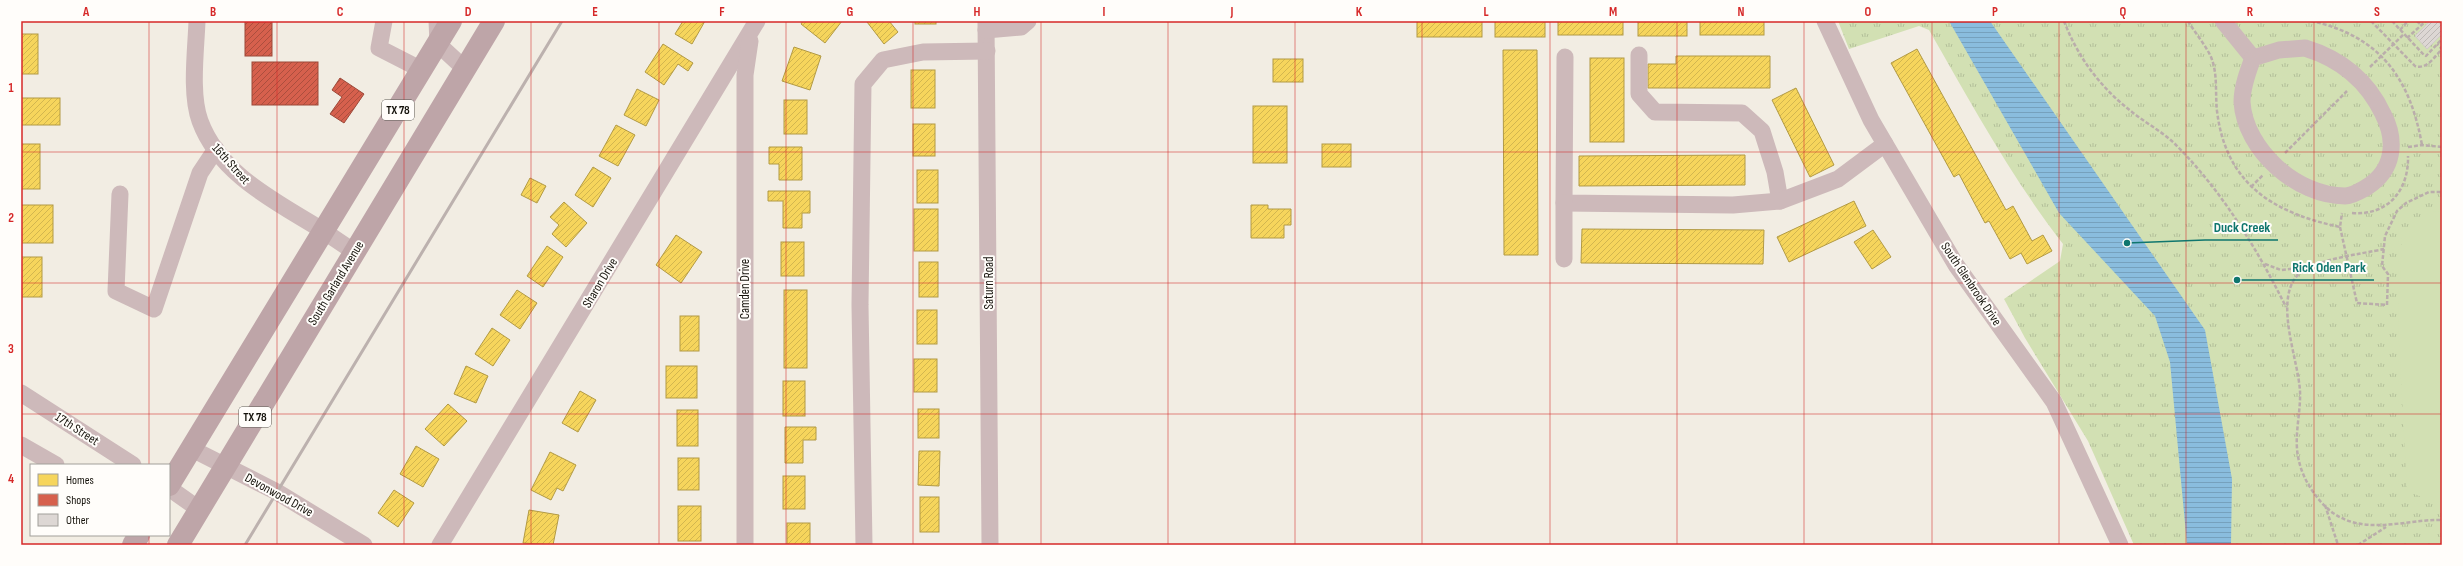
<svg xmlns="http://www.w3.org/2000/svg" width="2463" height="566" viewBox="0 0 2463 566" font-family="'Sofia Sans Condensed',sans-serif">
	<defs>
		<pattern id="park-tufts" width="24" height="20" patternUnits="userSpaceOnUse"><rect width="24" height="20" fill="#d2e0b3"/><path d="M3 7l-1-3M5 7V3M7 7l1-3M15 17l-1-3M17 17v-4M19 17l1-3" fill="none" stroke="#b3bf99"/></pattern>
		<pattern id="water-rules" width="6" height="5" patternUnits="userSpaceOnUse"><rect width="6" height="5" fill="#8abdde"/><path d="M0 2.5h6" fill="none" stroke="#76a1bd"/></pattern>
		<pattern id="homes-hatch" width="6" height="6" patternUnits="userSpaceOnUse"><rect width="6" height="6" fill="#f6d55c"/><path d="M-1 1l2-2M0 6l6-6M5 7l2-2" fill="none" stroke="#d2b64f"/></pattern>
		<pattern id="shops-hatch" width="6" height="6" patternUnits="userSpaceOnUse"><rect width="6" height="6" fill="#d6604d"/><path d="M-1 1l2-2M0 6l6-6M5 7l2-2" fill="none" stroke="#ac4e3e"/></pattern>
		<pattern id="building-hatch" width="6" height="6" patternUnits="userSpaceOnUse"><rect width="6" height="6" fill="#ddd7d4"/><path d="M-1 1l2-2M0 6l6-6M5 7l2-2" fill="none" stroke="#bdb8b5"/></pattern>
	</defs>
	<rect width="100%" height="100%" fill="#f2ede3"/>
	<path fill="url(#park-tufts)" d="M1838 21H2442V545H2134L2088 441 2025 338 2004 299 2060 261 2063 244C2011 177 1971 103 1929 30L1919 26 1849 49Z"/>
	<polygon fill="#d2e0b3" points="2432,211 2442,212 2442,505 2407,491 2398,324 2402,237"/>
	<polygon fill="url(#water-rules)" points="1949,21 1990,21 2205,330 2232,479 2231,545 2187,545 2170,362 2155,316 2059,213"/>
	<g fill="url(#homes-hatch)" stroke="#b29a44">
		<polygon points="683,21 705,21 692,44 675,34"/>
		<polygon points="803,21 842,21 825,43 801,24"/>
		<polygon points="868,21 889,21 898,32 884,44 867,22"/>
		<rect x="915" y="21" width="21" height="3"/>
		<rect x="1417" y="21" width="65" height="16"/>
		<rect x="1495" y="21" width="50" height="16"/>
		<rect x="1558" y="21" width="65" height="14"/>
		<rect x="1638" y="21" width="49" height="15"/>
		<rect x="1700" y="21" width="64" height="14"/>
		<rect x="21" y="34" width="17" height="40"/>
		<polygon points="663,44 693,63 688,71 678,64 664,85 645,72"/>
		<polygon points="794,47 821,56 810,90 782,81"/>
		<polygon points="1917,49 2006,210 2013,206 2032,241 2043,235 2052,251 2027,264 2021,253 2010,259 1989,221 1985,223 1959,174 1954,177 1891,63"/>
		<polygon points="1503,50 1537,50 1538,255 1504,255"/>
		<polygon points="1676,56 1770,56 1770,88 1648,88 1648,64 1676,64"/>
		<rect x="1590" y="58" width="34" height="84"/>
		<rect x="1273" y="59" width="30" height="23"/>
		<rect x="911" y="70" width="24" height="38"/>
		<polygon points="1796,88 1834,165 1810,177 1772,100"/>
		<polygon points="637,89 659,100 646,126 624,115"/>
		<rect x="21" y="98" width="39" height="27"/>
		<rect x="784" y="100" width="23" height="34"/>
		<rect x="1253" y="106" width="34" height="57"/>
		<rect x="913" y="124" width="22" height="32"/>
		<polygon points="616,125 635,135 618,166 599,156"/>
		<rect x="21" y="144" width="19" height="45"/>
		<rect x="1322" y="144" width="29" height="23"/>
		<polygon points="769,147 802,147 802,180 779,180 779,164 769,164"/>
		<polygon points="1745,155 1745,185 1579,186 1579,156"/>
		<polygon points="593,167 611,178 593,207 575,195"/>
		<rect x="917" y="170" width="21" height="33"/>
		<polygon points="530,178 546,186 537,203 521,195"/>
		<polygon points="768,191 810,191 810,213 802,213 802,228 783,228 783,201 768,201"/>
		<polygon points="1854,201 1866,226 1789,262 1777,237"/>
		<polygon points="564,202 587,223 566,247 552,234 559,225 550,217"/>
		<rect x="21" y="205" width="32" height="38"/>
		<polygon points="1251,205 1268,205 1268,209 1291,209 1291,225 1284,225 1284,238 1251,238"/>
		<rect x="914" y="209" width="24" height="42"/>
		<polygon points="1582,229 1764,230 1763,264 1581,263"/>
		<polygon points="1873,230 1891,257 1872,269 1854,242"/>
		<polygon points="676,235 702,252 681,283 656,265"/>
		<rect x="781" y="242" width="23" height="34"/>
		<polygon points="547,246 563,257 543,287 527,276"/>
		<rect x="21" y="257" width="21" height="40"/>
		<rect x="919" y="262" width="19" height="35"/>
		<polygon points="517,290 537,303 520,329 500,315"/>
		<rect x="784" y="290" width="23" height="78"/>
		<rect x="917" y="310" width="20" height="34"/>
		<rect x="680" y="316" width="19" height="35"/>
		<polygon points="492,328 510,340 493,366 475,354"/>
		<rect x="914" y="359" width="23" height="33"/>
		<polygon points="466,366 488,376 476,403 454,394"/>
		<rect x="666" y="366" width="31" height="32"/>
		<rect x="783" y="381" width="22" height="35"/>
		<polygon points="580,391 596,400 578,432 562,423"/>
		<polygon points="448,404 467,421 444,446 425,429"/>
		<rect x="918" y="409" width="21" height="29"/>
		<rect x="677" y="410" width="21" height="36"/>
		<polygon points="785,427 816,427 816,440 803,440 803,463 785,463"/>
		<polygon points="416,446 439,459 423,487 400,474"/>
		<polygon points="919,451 940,451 939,486 918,485"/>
		<polygon points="550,452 576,465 563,491 557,488 551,500 531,490"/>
		<rect x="678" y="458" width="21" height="32"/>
		<rect x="783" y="476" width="22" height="33"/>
		<polygon points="394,490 414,503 398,527 378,513"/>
		<rect x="920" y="497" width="19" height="35"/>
		<rect x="678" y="506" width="23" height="35"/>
		<polygon points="529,510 559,515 553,545 523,543"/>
		<rect x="787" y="523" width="23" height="22"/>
	</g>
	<g fill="url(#shops-hatch)" stroke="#9c4939">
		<rect x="245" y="21" width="27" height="35"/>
		<rect x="252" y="62" width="66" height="43"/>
		<polygon points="340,78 364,94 344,123 330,114 342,97 332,90"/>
	</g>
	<polygon fill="url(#building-hatch)" stroke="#d1cbc9" points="2430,21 2437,21 2442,26 2442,34 2427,49 2415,36"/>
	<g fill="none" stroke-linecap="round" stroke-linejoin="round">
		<g stroke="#baadab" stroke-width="2.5" stroke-dasharray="4 2" stroke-linecap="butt">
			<path d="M2064 21C2078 58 2101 88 2132 112 2147 124 2165 133 2178 147 2224 194 2257 249 2286 307"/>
			<path d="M2188 21C2195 33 2205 44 2211 57 2218 74 2215 93 2217 111 2226 185 2274 213 2340 227L2342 213"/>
			<path d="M2311 21C2380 36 2410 78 2422 145"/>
			<path d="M2371 21 2415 66C2427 70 2435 56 2442 49L2437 44"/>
			<polyline points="2392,21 2424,55 2426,56 2442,39"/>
			<polyline points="2417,21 2421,25"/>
			<polyline points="2400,30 2408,21"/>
			<polyline points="2407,38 2426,21"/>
			<polyline points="2370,67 2404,34"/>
			<polyline points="2408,147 2422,145 2442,147"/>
			<polyline points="2285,153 2347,91"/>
			<polyline points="2251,187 2263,175"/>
			<path d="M2352 213C2388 216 2409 190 2408 156"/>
			<polyline points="2340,227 2357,303 2387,305 2388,274 2382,266 2385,236 2397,211 2406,203 2429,192 2442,192"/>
			<path d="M2384 249C2362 254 2308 260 2296 277 2275 304 2298 359 2300 391 2301 414 2293 438 2299 461 2303 480 2317 501 2333 513 2367 536 2405 519 2442 520"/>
			<polyline points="2265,264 2281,270 2306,267"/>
			<polyline points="2325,505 2338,545"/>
			<polyline points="2358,545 2386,527"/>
		</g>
		<g stroke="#cdb9ba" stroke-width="17">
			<path d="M197 21C196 50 190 94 200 121 219 173 273 200 317 227 330 235 342 244 355 252"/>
			<polyline points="384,21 379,48 422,70"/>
			<polyline points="437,21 438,44 465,69"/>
			<polyline points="986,21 990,545"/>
			<polyline points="1825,21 1871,120 1956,265 2054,402 2120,545"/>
			<polyline points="2223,21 2253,58"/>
			<polyline points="986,30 1021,27 1028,21"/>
			<path d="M2305 48C2341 59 2367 80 2383 114 2397 141 2394 170 2367 187 2360 191 2352 196 2345 196 2297 196 2245 150 2242 102 2242 87 2248 71 2253 58L2279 50Z"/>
			<polyline points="1639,55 1639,94 1655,112 1742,113 1762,131 1775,172 1780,201"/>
			<polyline points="1565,57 1564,203 1733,205 1780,201 1838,179 1885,144"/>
			<polyline points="120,194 116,291 154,309 200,173 216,149"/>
			<polyline points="1564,259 1564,203"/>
			<polyline points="21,393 133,465"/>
			<polyline points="21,445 56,465"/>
			<polyline points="192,449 277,492 364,545"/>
			<polyline points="169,488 200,510"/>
			<polyline points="440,545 757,21"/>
			<polyline points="745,545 745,75 750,41"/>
			<polyline points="864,545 860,305 863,84 883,60 923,52 987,51"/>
		</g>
		<g stroke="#bea5a8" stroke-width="22">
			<polyline points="169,485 451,21"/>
			<polyline points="133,545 139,535"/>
			<polyline points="178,545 494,21"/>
		</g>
		<polyline stroke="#bcb1ae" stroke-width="3" points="245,545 562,21"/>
	</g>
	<path fill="none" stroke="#d62828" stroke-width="1" stroke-opacity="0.55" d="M149 21V465M277 21V545M404 21V545M531 21V545M659 21V545M786 21V545M913 21V545M1041 21V545M1168 21V545M1295 21V545M1422 21V545M1550 21V545M1677 21V545M1804 21V545M1932 21V545M2059 21V545M2186 21V545M2314 21V545M21 152H2442M21 283H2442M21 414H2442M149 535V545"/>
	<g text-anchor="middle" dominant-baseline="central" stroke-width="4" stroke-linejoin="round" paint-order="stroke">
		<g fill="#fffdfa" stroke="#5b5853" stroke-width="1">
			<rect x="382" y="100" width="32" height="20" rx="3"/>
			<rect x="239" y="407" width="32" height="20" rx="3"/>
		</g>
		<g font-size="12" font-weight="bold" fill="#15120b">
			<text x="398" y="110">TX 78</text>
			<text x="255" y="417">TX 78</text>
		</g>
		<g font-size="13" fill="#15120b" stroke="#fffdfa">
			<text transform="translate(231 164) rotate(48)">16th Street</text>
			<text transform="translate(336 283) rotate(-59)">South Garland Avenue</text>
			<text transform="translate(600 283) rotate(-59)">Sharon Drive</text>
			<text transform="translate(989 283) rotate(-90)">Saturn Road</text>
			<text transform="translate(1971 284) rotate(56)">South Glenbrook Drive</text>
			<text transform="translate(745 289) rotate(-90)">Camden Drive</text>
			<text transform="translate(77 429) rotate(33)">17th Street</text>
			<text transform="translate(279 495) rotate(29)">Devonwood Drive</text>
		</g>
	</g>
	<path fill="none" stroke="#0f766e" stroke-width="1.5" d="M2127 243L2205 240H2278M2237 280L2284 280H2374"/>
	<g fill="#0f766e" stroke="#fffdfa" stroke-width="1.5">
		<circle cx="2127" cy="243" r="4"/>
		<circle cx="2237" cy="280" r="4"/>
	</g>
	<g font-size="14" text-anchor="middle" font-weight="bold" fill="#0f766e" stroke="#fffdfa" stroke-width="4" stroke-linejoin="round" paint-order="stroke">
		<text x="2242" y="232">Duck Creek</text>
		<text x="2329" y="272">Rick Oden Park</text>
	</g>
	<rect width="2463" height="566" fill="none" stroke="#fffdfa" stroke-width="44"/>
	<rect x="30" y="464" width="140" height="72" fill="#fffdfa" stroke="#a19f9a"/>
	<rect x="38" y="474" width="20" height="12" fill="#f6d55c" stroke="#a19f9a"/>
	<text x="66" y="484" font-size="12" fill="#15120b">Homes</text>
	<rect x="38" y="494" width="20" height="12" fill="#d6604d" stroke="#a19f9a"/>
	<text x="66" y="504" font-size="12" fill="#15120b">Shops</text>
	<rect x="38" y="514" width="20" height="12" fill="#ddd7d4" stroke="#a19f9a"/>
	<text x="66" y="524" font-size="12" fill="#15120b">Other</text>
	<rect x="22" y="22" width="2419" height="522" fill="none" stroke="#d62828" stroke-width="1.5"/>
	<g font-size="13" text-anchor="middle" font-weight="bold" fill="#d62828">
		<text x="86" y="16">A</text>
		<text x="213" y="16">B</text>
		<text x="340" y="16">C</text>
		<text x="468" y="16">D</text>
		<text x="595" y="16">E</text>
		<text x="722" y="16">F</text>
		<text x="850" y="16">G</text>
		<text x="977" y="16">H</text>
		<text x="1104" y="16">I</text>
		<text x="1232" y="16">J</text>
		<text x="1359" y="16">K</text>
		<text x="1486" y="16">L</text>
		<text x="1613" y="16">M</text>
		<text x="1741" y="16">N</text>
		<text x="1868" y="16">O</text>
		<text x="1995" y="16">P</text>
		<text x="2123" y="16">Q</text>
		<text x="2250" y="16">R</text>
		<text x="2377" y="16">S</text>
		<text x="11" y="92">1</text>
		<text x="11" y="222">2</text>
		<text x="11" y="353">3</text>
		<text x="11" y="483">4</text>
	</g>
</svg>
